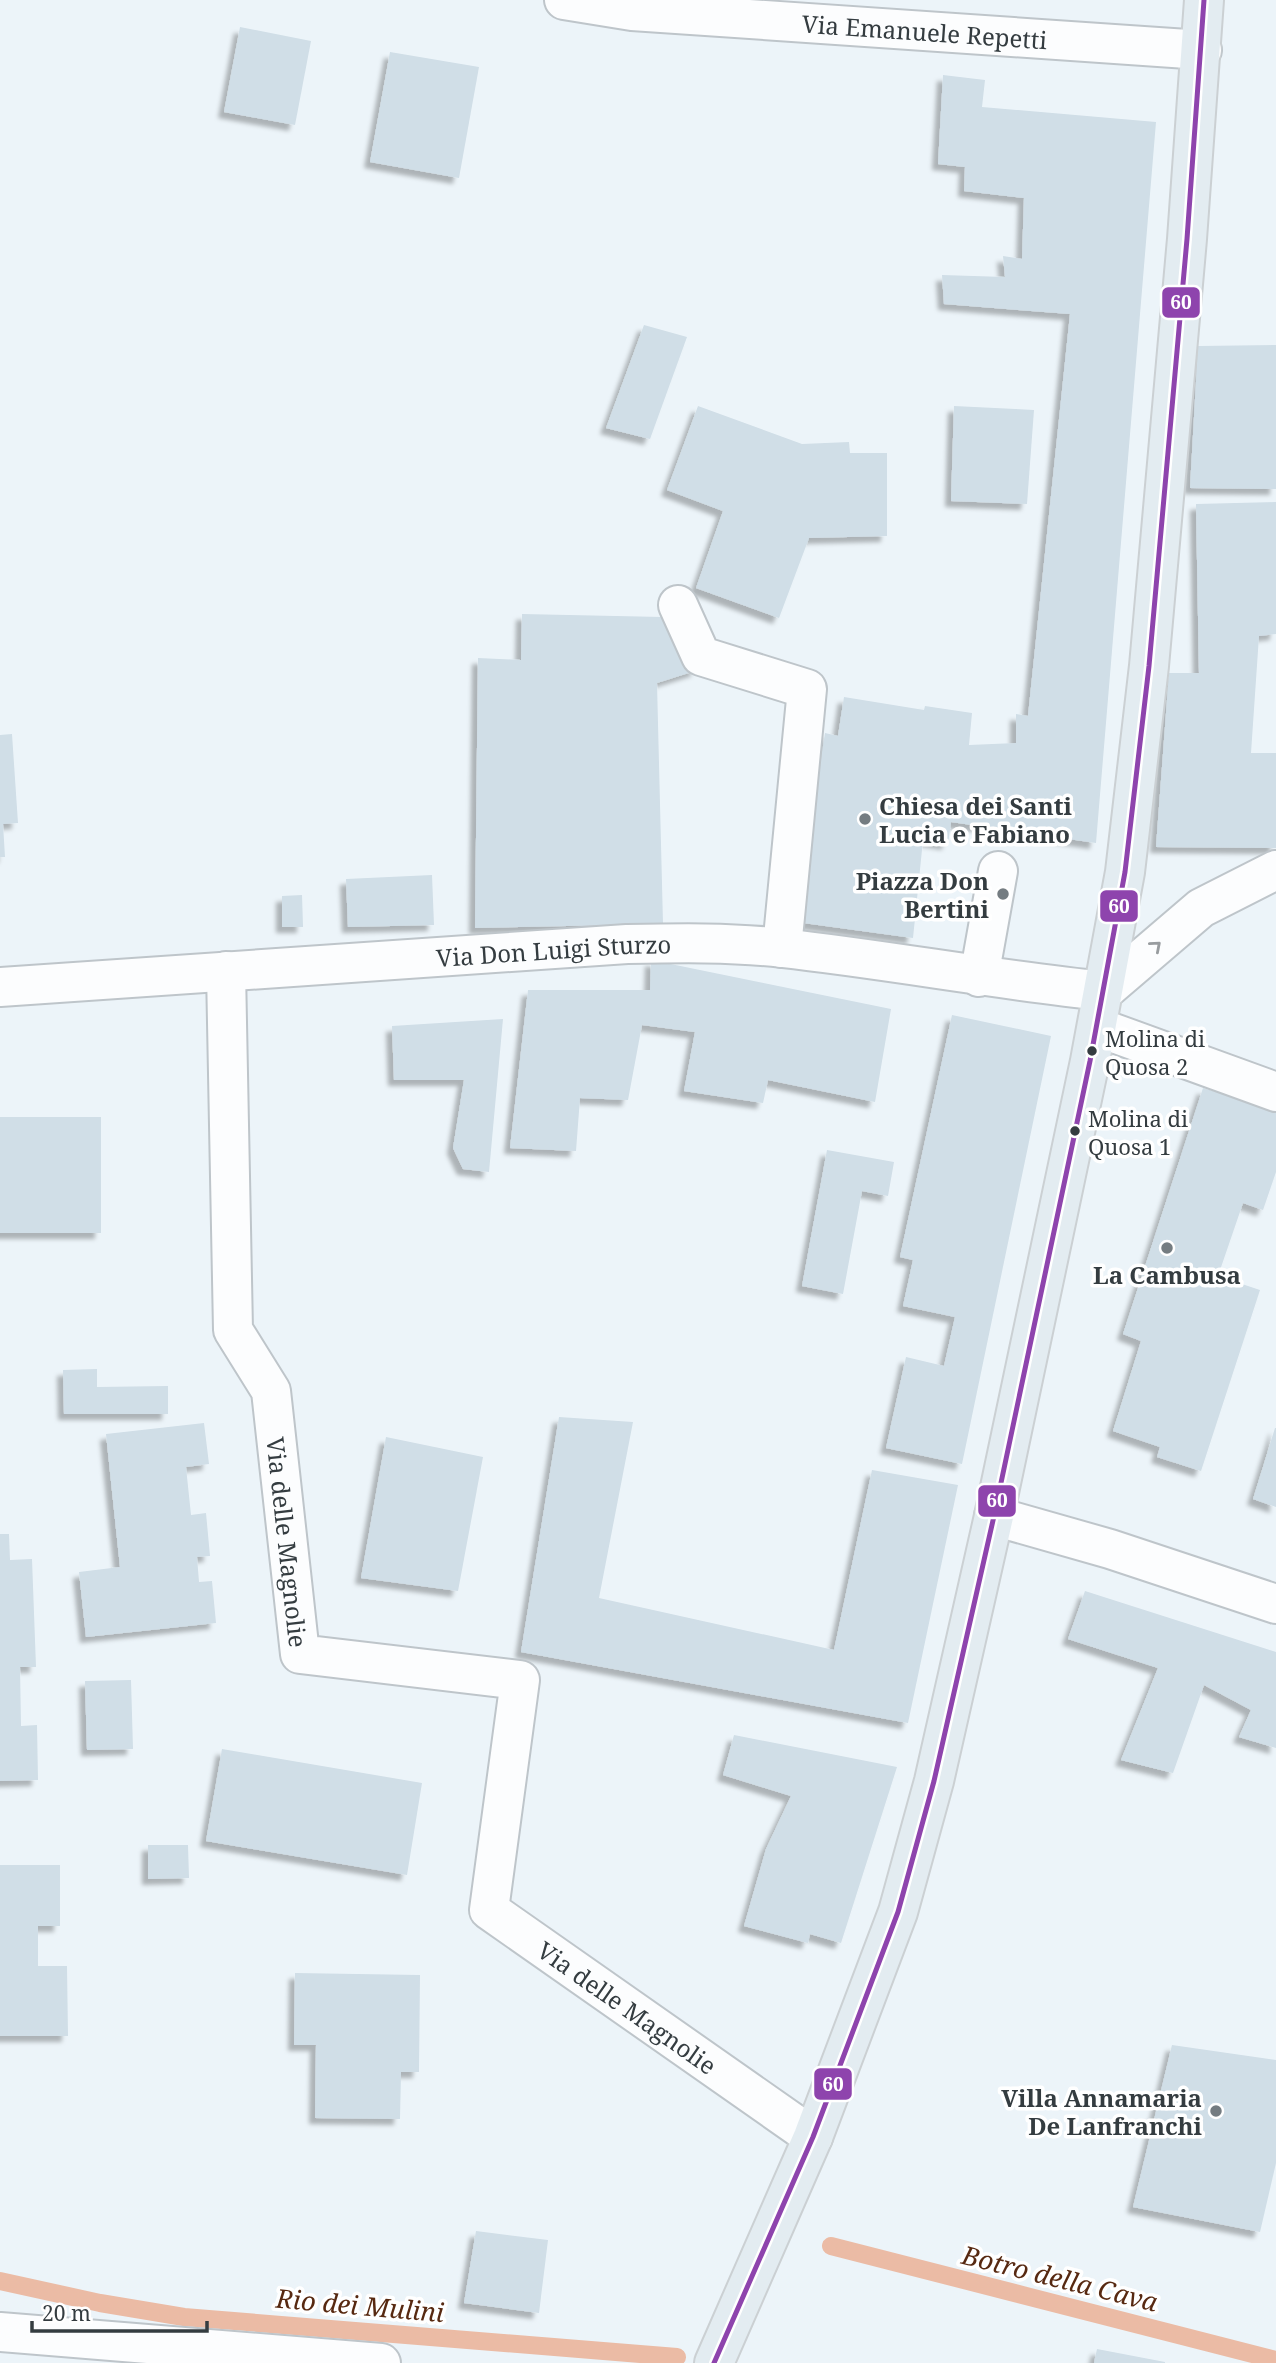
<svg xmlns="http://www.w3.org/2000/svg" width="1276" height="2363" viewBox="0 0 1276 2363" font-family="'Noto Serif',serif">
	<defs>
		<filter id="shadow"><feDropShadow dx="-6" dy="6" stdDeviation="2" flood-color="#0004"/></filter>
	</defs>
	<rect width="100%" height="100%" fill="#ecf4f9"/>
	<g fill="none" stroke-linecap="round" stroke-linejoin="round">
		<g stroke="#ebbba5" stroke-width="18">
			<polyline points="831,2246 1276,2360"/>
			<polyline points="0,2281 100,2303 184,2317 677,2357"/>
		</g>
	</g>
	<g fill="#d0dee7" filter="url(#shadow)">
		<polygon points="240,27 311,41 295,125 224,112"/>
		<polygon points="390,52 479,67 459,178 370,162"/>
		<polygon points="943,75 985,80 982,107 1156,122 1096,843 951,822 948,844 923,840 913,938 796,922 825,733 838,736 844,697 924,710 925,706 972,713 969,745 1016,743 1016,714 1028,716 1070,314 944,304 942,275 1005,277 1003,256 1022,259 1024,198 964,191 965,167 938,164"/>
		<polygon points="644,325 687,337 650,439 606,428"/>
		<polygon points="1276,345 1276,489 1190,488 1198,346"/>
		<polygon points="698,406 802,444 849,442 850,453 887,453 887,536 809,538 779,618 696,588 723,511 667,490"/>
		<polygon points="954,406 1034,410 1027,504 951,501"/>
		<polygon points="1276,502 1276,634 1259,636 1251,753 1276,753 1276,848 1156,847 1169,673 1199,673 1196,504"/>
		<polygon points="522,614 663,617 698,670 657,683 663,924 475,928 478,658 521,660"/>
		<polygon points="12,734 18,823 3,824 5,857 0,857 0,735"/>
		<polygon points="432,875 434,925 348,927 346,879"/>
		<polygon points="302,895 303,927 282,927 282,896"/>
		<polygon points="651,960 891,1009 875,1102 768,1080 763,1103 684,1091 695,1032 642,1025 628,1100 580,1098 576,1151 510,1148 528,990 650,990"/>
		<polygon points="952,1015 1051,1036 962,1464 886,1448 906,1357 944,1366 955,1317 903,1306 913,1260 900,1257"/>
		<polygon points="503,1019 489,1172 463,1169 453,1148 464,1080 394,1080 392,1026"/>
		<polygon points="1203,1088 1276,1110 1276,1172 1263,1210 1243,1203 1218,1276 1260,1290 1201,1471 1157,1457 1160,1447 1113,1431 1141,1341 1123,1334"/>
		<rect x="0" y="1117" width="101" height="116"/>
		<polygon points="827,1150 894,1162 888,1196 862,1191 843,1294 802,1286"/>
		<polygon points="97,1369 97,1387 168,1386 168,1414 64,1414 63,1370"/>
		<polygon points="559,1417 633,1422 599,1598 834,1650 872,1470 958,1485 908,1723 521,1652"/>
		<polygon points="204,1423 209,1464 186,1467 191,1515 206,1513 210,1556 197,1557 199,1582 212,1581 216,1623 86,1637 79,1572 120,1567 106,1434"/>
		<polygon points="1275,1428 1276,1428 1276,1507 1253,1499"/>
		<polygon points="386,1437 483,1457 458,1591 361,1578"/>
		<polygon points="0,1534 9,1534 10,1560 32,1559 36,1667 20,1667 21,1726 37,1725 38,1780 0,1781"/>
		<polygon points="1085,1591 1276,1652 1276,1748 1239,1737 1251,1710 1204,1685 1173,1773 1121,1760 1158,1668 1068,1639"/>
		<polygon points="131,1680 133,1749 87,1750 85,1681"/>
		<polygon points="734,1735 897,1767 841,1943 810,1934 808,1943 744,1926 766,1849 791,1796 723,1775"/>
		<polygon points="222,1749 422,1783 407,1875 206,1841"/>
		<polygon points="148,1845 188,1845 189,1878 148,1879"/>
		<polygon points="0,1865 60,1865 60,1926 38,1926 38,1966 67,1966 68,2036 0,2036"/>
		<polygon points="295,1973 420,1975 419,2072 401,2072 400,2119 315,2118 316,2045 294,2045"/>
		<polygon points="1172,2045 1276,2060 1276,2163 1260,2232 1133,2207"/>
		<polygon points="476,2231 548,2240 539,2313 464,2303"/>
		<polygon points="1097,2349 1165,2362 1165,2363 1094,2363"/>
	</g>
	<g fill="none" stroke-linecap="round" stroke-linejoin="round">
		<defs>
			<g id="minor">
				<path id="s1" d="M564 0 632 11 1202 50"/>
				<polyline points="678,605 701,656 807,689 782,948"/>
				<path id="s2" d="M226 971 233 1330 271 1391 300 1654 520 1680 489 1910 813 2137"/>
				<polyline points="979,977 998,871"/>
				<path id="s3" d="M0 987 627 944C679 943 730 942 782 948 890 960 996 980 1104 991L1201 908 1276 870"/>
				<polyline points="1097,1027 1276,1092"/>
				<polyline points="994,1516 1110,1549 1276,1604"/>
				<polyline points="0,2332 381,2363"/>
			</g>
			<polyline id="major" points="714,2363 813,2137 898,1912 934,1781 994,1516 1090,1061 1125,872 1149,666 1187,239 1204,0"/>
		</defs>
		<use href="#minor" stroke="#bec5ca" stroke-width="42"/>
		<use href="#major" stroke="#cbd0d3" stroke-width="42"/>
		<use href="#minor" stroke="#fcfdfe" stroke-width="38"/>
		<use href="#major" stroke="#e3ecf1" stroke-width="38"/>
		<defs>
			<polyline id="bus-1" points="714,2363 813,2137 898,1912 934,1781 994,1516 1090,1061 1125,872 1149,666 1187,239 1204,0"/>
		</defs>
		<use href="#bus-1" stroke="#fff" stroke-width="10"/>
		<use href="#bus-1" stroke="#8e44ad" stroke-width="5"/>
	</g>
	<defs><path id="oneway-chevron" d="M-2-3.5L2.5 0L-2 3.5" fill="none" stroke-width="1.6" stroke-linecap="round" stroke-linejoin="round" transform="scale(1.75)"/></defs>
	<use stroke="#989c9f" href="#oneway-chevron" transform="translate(1156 946) rotate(-41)"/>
	<g fill="#747c81" stroke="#fff" stroke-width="2.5">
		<circle cx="865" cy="819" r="7"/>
		<circle cx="1003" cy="894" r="7"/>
		<circle cx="1167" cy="1248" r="7"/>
		<circle cx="1216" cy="2111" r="7"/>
	</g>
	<g fill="#343c40" stroke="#fff" stroke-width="2.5">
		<circle cx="1092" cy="1051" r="6"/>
		<circle cx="1075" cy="1131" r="6"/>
	</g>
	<g text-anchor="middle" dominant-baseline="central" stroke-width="7" stroke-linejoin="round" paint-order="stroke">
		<g font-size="22" fill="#343c40" stroke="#fff" text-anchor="start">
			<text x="1105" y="1038">Molina di<tspan x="1105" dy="28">Quosa 2</tspan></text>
			<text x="1088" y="1118">Molina di<tspan x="1088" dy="28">Quosa 1</tspan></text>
		</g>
		<g font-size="24" fill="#343c40" stroke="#fff">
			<text stroke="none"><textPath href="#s1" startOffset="362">Via Emanuele Repetti</textPath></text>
			<text stroke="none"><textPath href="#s3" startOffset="555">Via Don Luigi Sturzo</textPath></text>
			<text stroke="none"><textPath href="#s2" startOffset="583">Via delle Magnolie</textPath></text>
			<text stroke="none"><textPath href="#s2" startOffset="1318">Via delle Magnolie</textPath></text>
		</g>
		<g font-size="24" font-weight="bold" fill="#343c40" stroke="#fff" text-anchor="end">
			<text x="879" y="805" text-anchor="start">Chiesa dei Santi<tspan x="879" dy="28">Lucia e Fabiano</tspan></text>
			<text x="989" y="880">Piazza Don<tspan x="989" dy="28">Bertini</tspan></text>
			<text x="1167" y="1274" text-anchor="middle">La Cambusa</text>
			<text x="1202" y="2097">Villa Annamaria<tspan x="1202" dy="28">De Lanfranchi</tspan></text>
		</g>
		<g font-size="26" font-style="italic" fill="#572911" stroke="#fff">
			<text transform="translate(1060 2278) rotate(14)">Botro della Cava</text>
			<text transform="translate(360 2305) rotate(5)">Rio dei Mulini</text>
		</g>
	</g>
	<g stroke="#fff" stroke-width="2.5">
		<rect x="1161" y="286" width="40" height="33" rx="7" fill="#8e44ad"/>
		<rect x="1099" y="889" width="40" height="34" rx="7" fill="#8e44ad"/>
		<rect x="977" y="1484" width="40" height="34" rx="7" fill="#8e44ad"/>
		<rect x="813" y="2067" width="40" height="34" rx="7" fill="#8e44ad"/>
	</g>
	<g font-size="19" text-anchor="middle" font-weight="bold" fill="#fff">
		<text x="1181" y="309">60</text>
		<text x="1119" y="913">60</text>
		<text x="997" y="1507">60</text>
		<text x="833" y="2091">60</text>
	</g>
	<path d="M32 2321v10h175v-10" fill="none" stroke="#343c40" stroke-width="3.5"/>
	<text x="42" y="2321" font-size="21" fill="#343c40" stroke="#ffffff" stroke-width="5" paint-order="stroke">20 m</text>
</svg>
